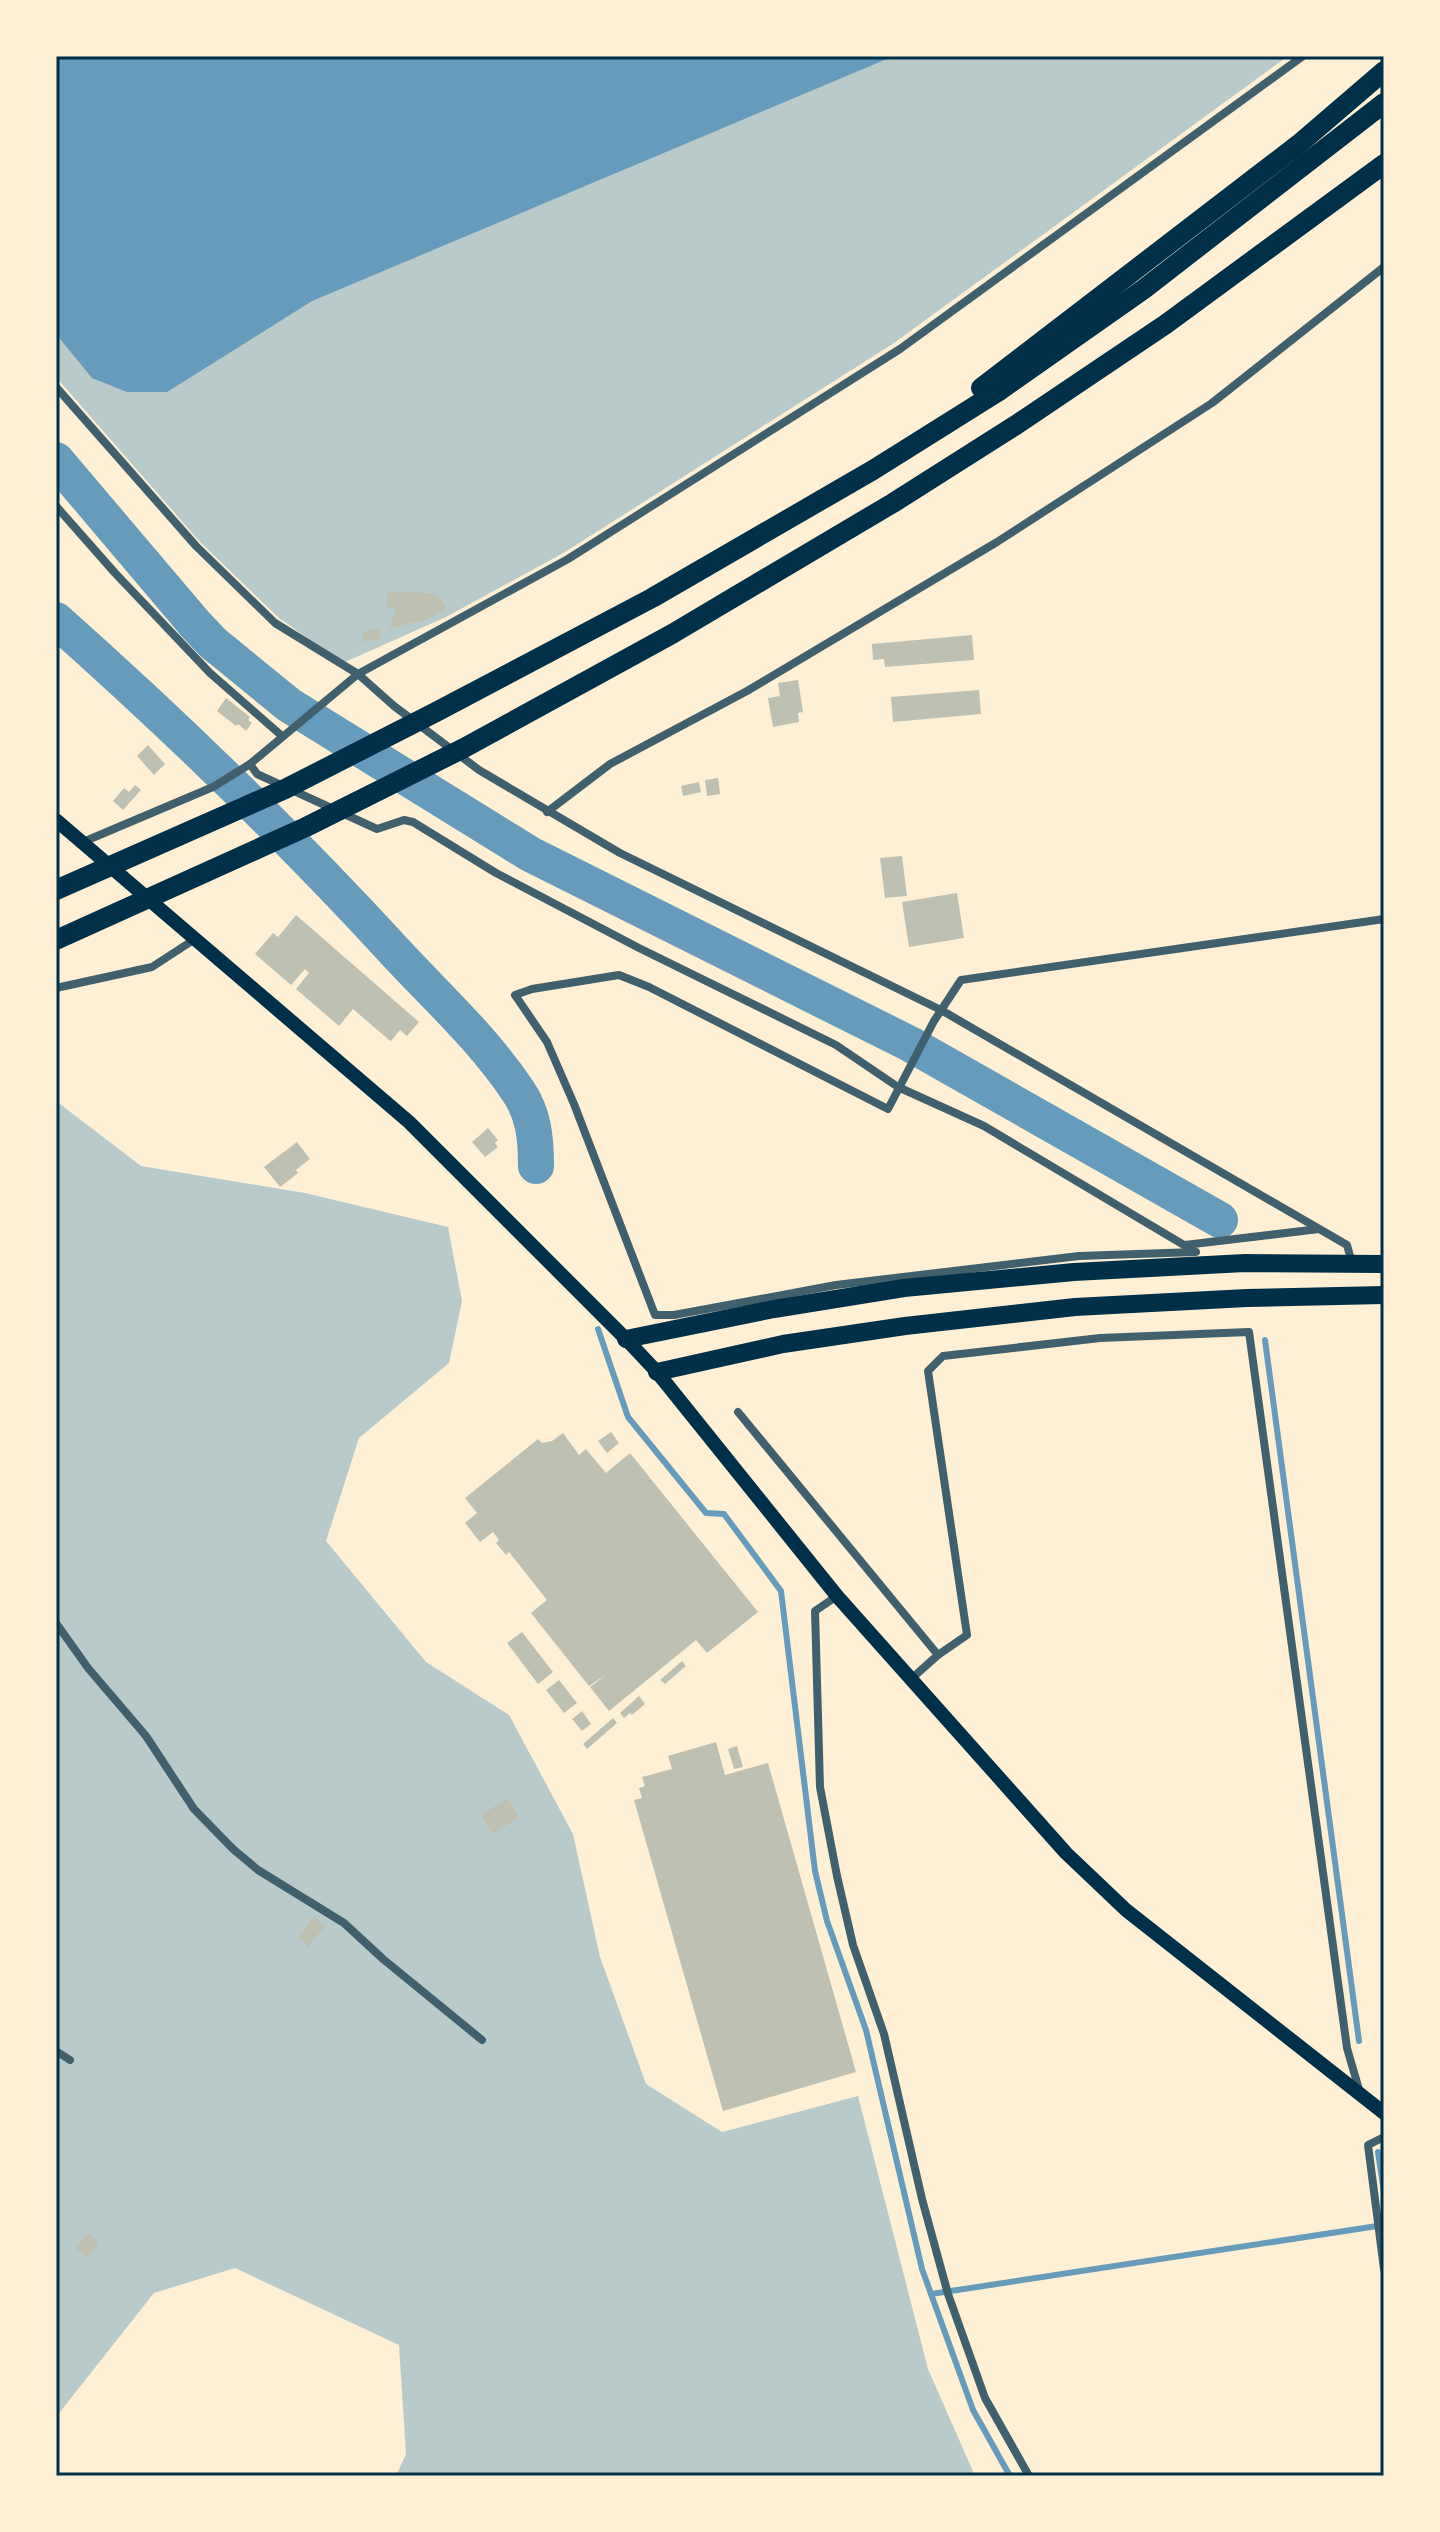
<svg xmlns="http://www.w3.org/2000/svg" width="1440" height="2532" viewBox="0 0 1440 2532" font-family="'DM Sans',sans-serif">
	<rect width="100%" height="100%" fill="#fdf0d5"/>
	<g fill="#b9caca">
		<polygon points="56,56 1288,56 894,343 565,552 446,617 343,663 279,618 200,542 56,377"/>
		<polygon points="56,1101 141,1166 305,1193 448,1227 462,1301 449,1363 359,1438 326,1541 426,1662 509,1715 573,1834 600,1957 646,2084 722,2132 858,2096 928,2369 975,2476 396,2476 406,2454 399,2345 235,2268 154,2293 56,2417"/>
	</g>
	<polygon fill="#669bbc" points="56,56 894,56 312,301 167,392 127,392 92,378 56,334"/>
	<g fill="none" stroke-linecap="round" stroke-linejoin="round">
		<g stroke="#669bbc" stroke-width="6">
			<polyline points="598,1329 628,1417 706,1513 724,1514 781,1591 815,1871 827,1921 866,2030 922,2269 973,2410 1010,2476"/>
			<polyline points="1265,1340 1359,2041"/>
			<polyline points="1378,2152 1384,2192"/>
			<polyline points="931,2294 1384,2225"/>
		</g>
		<g stroke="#669bbc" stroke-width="36">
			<polyline points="56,460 195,624 213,643 289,705 530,854 910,1044 1220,1220"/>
			<path d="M56 620C175 726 290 837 398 955 439 999 484 1040 518 1091 534 1114 536 1139 536 1166"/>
		</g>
	</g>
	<g fill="#bec0b2">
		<polygon points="397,591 437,594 447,610 425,620 390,628 396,608 386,607 388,592 397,593"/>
		<polygon points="378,628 381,638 364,642 362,632"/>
		<polygon points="972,635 974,660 885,667 884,659 873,660 872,644"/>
		<polygon points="798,680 803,712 798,713 799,722 773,727 768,698 780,696 778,683"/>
		<polygon points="979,690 981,714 893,722 891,697"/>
		<polygon points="226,698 250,717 248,720 252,723 246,731 238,724 236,726 217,711"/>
		<polygon points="148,745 165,764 154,775 137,756"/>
		<polygon points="718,778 720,794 707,796 705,780"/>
		<polygon points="699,782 701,792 683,796 681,786"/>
		<polygon points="135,785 141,790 123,810 113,801 124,788 129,792"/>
		<polygon points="902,856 907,896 885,898 880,858"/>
		<polygon points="957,893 964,938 909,947 902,902"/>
		<polygon points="296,915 419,1022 407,1036 400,1030 391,1041 388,1039 353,1009 339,1026 296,989 309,973 305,969 291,985 255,954 273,933 278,937"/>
		<polygon points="488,1128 498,1140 495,1143 498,1147 485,1157 472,1142"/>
		<polygon points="297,1142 310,1159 296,1170 298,1173 280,1187 264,1167"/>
		<polygon points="611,1432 619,1443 607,1453 598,1441"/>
		<polygon points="563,1433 579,1455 586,1449 606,1473 630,1453 758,1612 707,1653 696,1640 609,1711 590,1687 607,1674 589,1686 531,1613 547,1600 509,1552 506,1555 496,1543 499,1540 493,1532 480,1542 465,1523 477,1513 465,1498 538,1439 542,1443 552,1441"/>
		<polygon points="522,1632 553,1672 538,1684 507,1643"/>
		<polygon points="682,1661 686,1666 665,1684 660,1680"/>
		<polygon points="559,1680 577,1703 564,1713 546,1690"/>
		<polygon points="639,1696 645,1704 632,1715 630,1713 624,1718 620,1713"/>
		<polygon points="582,1711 591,1724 582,1731 572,1719"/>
		<polygon points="613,1718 617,1723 587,1749 583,1744"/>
		<polygon points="716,1742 725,1775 768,1763 856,2072 723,2111 634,1800 642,1798 639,1788 645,1786 642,1777 672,1769 668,1756"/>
		<polygon points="737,1746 743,1767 734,1769 728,1749"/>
		<polygon points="508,1798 519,1817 492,1834 481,1815"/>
		<polygon points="314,1916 325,1926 308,1947 298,1937"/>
		<polygon points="88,2233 99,2243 86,2258 75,2248"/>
	</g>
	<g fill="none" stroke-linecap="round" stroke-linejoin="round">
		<g stroke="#3f606c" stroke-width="8">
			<polyline points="56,387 196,546 275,623 358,674 394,706 479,770 620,853 941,1010 1347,1245 1352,1263"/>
			<polyline points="56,506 115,573 210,673 282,736"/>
			<polyline points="250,764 257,774 377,829 404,820 413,822 496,873 639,948 836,1045 898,1087 984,1126 1194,1251"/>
			<polyline points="547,812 610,764 747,691 997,542 1212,403 1384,267"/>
			<polyline points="83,842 213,787 250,764 358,674 568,559 900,349 1303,56"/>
			<polyline points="56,988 152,967 195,939"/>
			<polyline points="1185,1245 1319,1229"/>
			<polyline points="1196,1252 1079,1256 836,1285 674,1315 655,1315 574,1104 547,1042 515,995 532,989 619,975 649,987 888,1109 934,1021 961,980 1384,919"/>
			<polyline points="738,1412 938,1655"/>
			<polyline points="837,1596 815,1611 820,1787 837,1876 853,1945 884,2034 922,2199 948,2294 985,2398 1029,2476"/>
			<polyline points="56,1623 88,1668 146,1736 194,1809 233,1849 258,1870 344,1923 383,1959 482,2040"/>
			<polyline points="911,1679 938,1655 967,1635 928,1371 943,1356 1100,1338 1249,1332 1347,2048 1360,2093"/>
			<polyline points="56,2051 70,2060"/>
			<polyline points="1384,2137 1368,2145 1384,2269"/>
		</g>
		<polyline stroke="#003049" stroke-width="14" points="56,820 409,1122 626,1339 657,1372 837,1596 1066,1853 1126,1910 1384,2113"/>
		<g stroke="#003049" stroke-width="18">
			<polyline points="626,1339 774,1309 904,1288 1074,1272 1245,1263 1384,1264"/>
			<polyline points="657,1372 783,1344 905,1326 1075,1307 1247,1298 1384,1295"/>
		</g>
		<g stroke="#003049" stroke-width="20">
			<polyline points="981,388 1299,144 1384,71"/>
			<polyline points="56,890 285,789 436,712 652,598 873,470 999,391 1144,289 1384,103"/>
			<polyline points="56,940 306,827 464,748 672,634 893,503 1016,425 1166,324 1384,164"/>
		</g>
	</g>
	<rect width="1440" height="2532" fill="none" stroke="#fdf0d5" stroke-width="116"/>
	<rect x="58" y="58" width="1324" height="2416" fill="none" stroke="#003049" stroke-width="3"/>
</svg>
